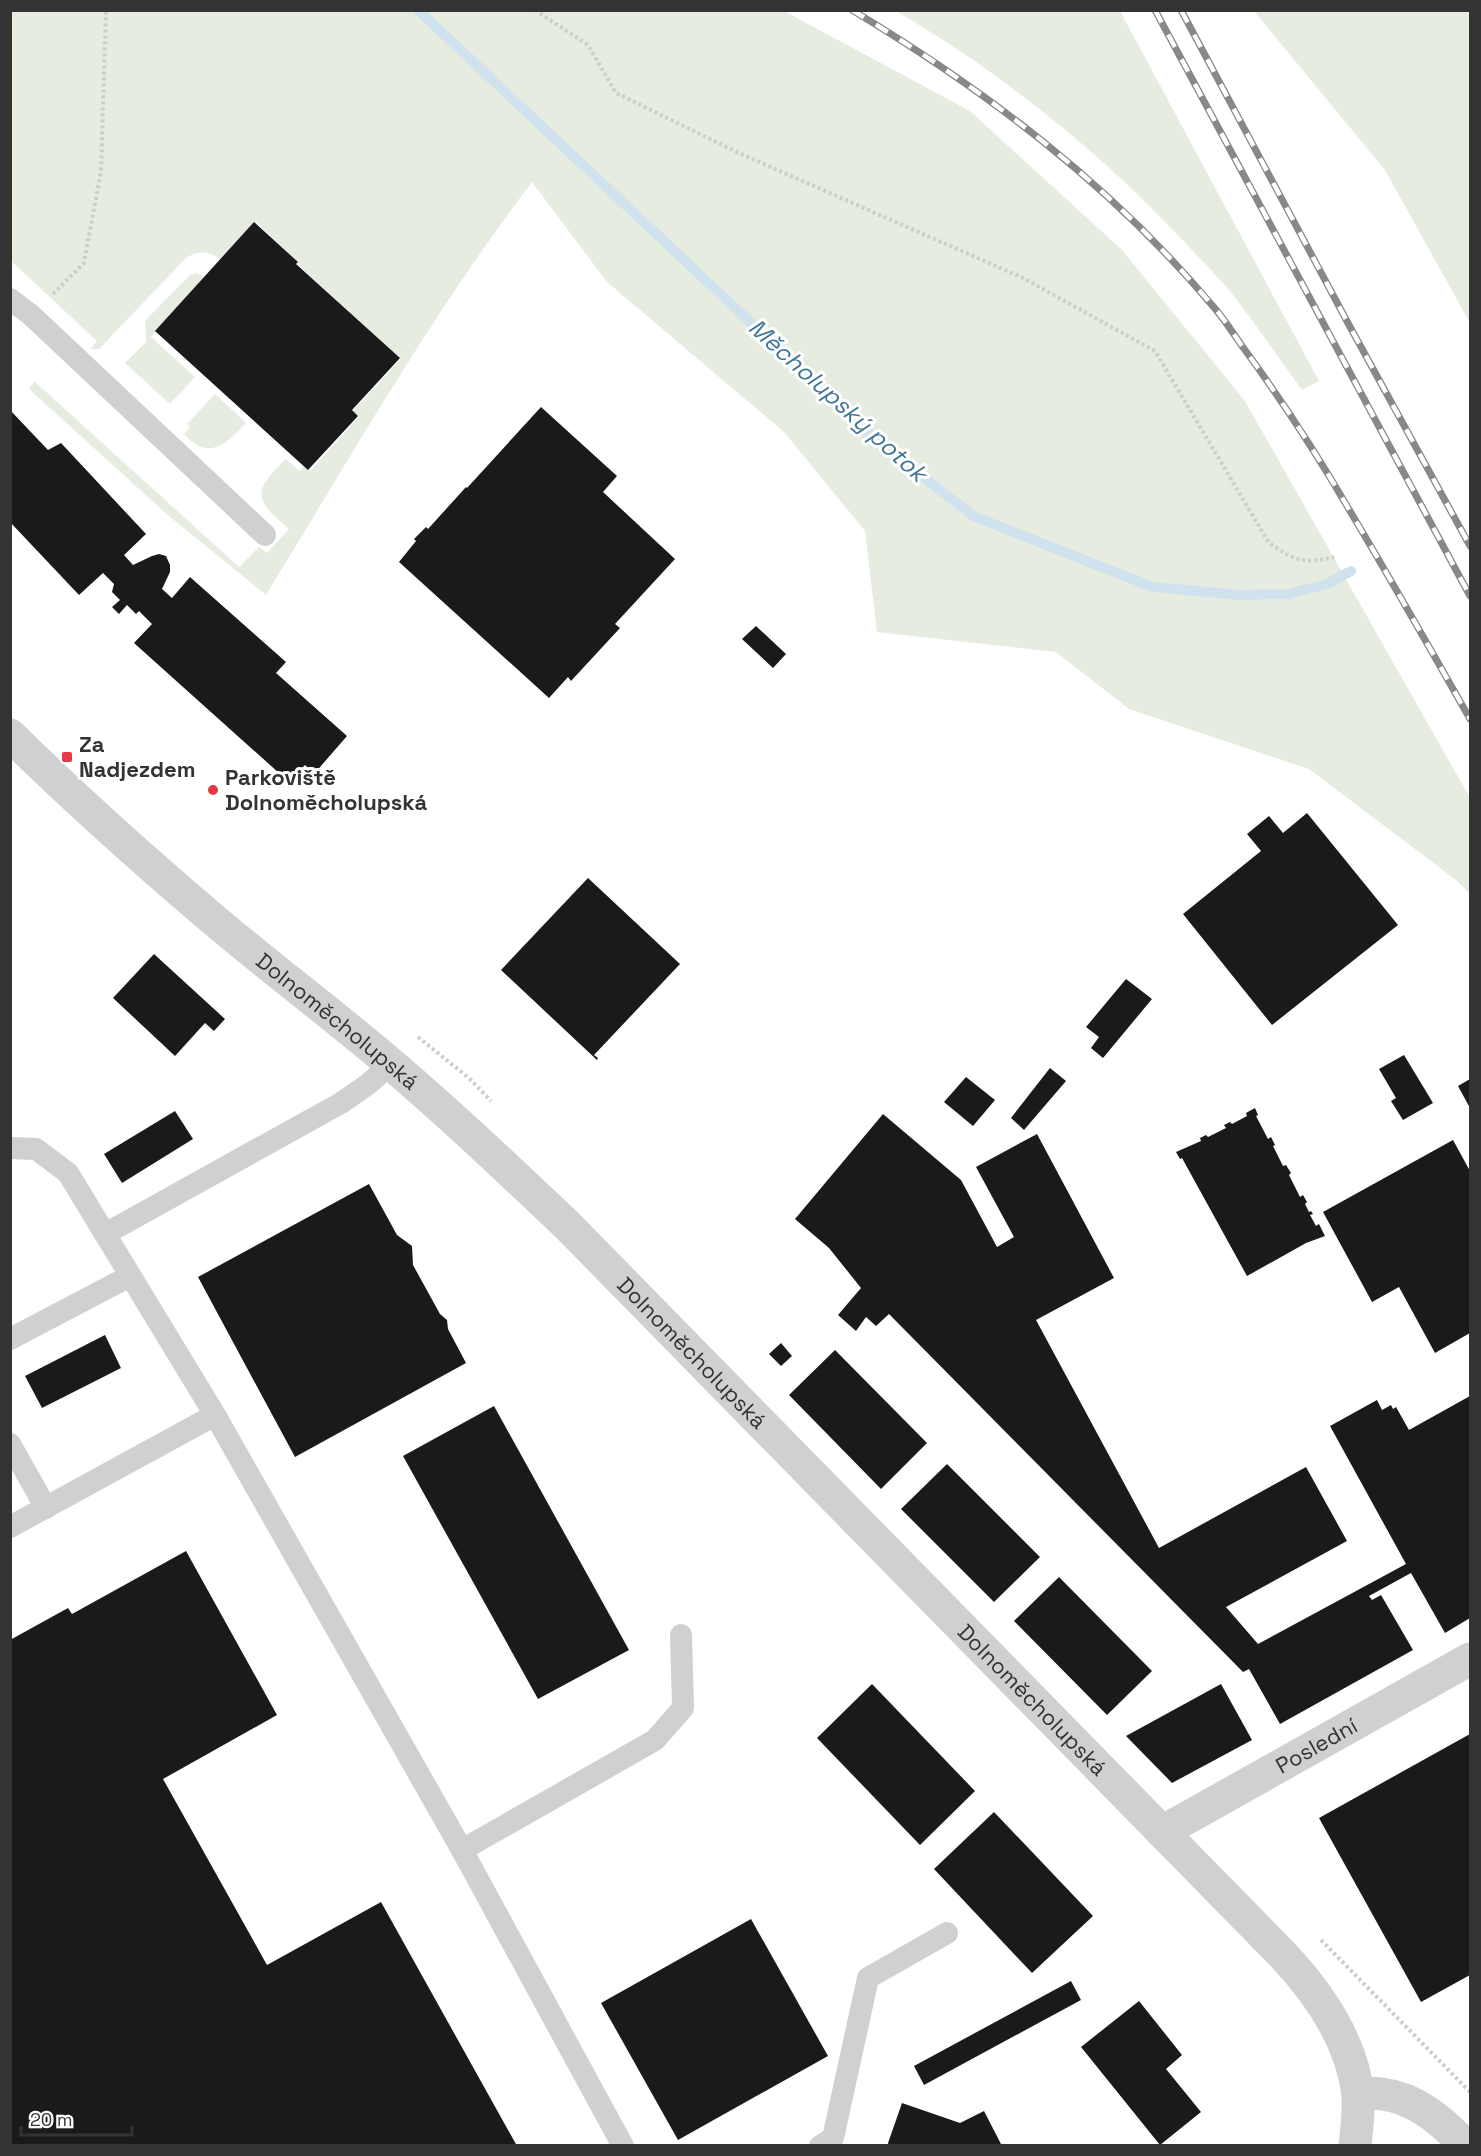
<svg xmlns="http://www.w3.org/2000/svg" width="1481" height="2156" viewBox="0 0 1481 2156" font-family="'Space Grotesk',sans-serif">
	<rect width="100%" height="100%" fill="#fff"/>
	<g fill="#e6ecdf">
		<path d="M10 11H784L970 111 1122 250 1245 401 1470 798V894L1456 880 1309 769 1129 709 1056 652 877 632 865 531 784 432 607 282 532 182C433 312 351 456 266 595L169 516 29 389 34 381 239 567 259 547 267 553 289 529C254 498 251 493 286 459L299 471 304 466 310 471 359 417 353 411 401 359 298 265 299 263 256 222 221 260C210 251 198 250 186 258L99 349H91L97 341 11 261Z"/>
		<path d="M896 11H1120L1319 381 1302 390C1278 357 1255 323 1230 291 1218 277 1205 264 1193 251 1107 157 1005 75 896 11Z"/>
		<polygon points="1254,11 1470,11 1470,323 1385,170"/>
		<polygon points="197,273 206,277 151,337 195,377 170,404 125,363 146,342 145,321 190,275"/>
		<path d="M215 394 246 423C226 444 209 462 184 434L190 427 187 424Z"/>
	</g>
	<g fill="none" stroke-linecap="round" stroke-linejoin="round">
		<polyline stroke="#cfe2ee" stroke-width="10" points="418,10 879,443 975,517 1153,587 1240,595 1288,594 1327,584 1351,571"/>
	</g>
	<g fill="#1a1a1a">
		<polygon points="254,222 298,262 296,264 400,358 352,410 358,416 308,470 155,331"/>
		<polygon points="541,407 617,476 603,492 675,559 615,624 620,628 571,681 568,677 549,698 399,562 416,541 414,539 426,527 428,529 466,487 467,488"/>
		<polygon points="10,410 48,450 61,443 146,534 124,555 133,565 152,556 159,554 166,556 170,565 170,572 162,589 172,598 190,577 286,662 276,673 347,736 314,774 305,765 289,782 134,643 152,624 139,611 136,614 127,605 119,614 112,607 120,600 112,592 114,584 103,573 79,595 10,522"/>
		<polygon points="756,626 786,654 773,668 742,639"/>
		<polygon points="1307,813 1398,925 1272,1025 1183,914 1261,851 1247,834 1269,816 1283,833"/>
		<polygon points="588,878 680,964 594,1055 598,1058 597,1060 501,970"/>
		<polygon points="154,954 225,1019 214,1031 205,1023 175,1056 113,998"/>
		<polygon points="1126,979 1152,999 1103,1058 1091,1048 1099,1037 1086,1027"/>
		<polygon points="1404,1055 1433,1103 1403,1120 1391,1101 1396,1098 1379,1069"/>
		<polygon points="1050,1068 1066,1081 1024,1130 1011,1118"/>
		<polygon points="966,1077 995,1100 973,1126 944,1102"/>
		<polygon points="1470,1079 1470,1108 1458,1086"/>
		<polygon points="1255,1108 1258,1115 1256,1116 1268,1139 1271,1137 1275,1145 1273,1146 1283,1166 1286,1165 1291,1173 1289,1175 1300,1197 1303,1195 1307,1202 1305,1204 1309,1212 1311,1211 1313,1214 1310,1215 1316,1226 1319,1224 1325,1236 1306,1243 1247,1276 1182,1158 1180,1159 1176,1152 1201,1141 1200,1138 1206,1135 1208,1137 1226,1128 1224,1125 1230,1122 1232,1124 1247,1116 1246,1113"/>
		<polygon points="175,1111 193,1139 122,1183 104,1154"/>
		<polygon points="883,1114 961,1180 997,1247 1014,1237 976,1167 1037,1134 1114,1278 1036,1320 1159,1548 1306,1467 1347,1541 1226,1607 1258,1644 1406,1564 1330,1426 1377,1400 1382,1410 1391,1405 1393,1409 1396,1407 1409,1430 1470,1396 1470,1618 1445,1633 1411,1573 1369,1596 1372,1600 1381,1595 1413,1650 1280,1724 1249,1669 1243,1672 889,1314 876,1326 866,1317 856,1331 838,1315 861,1288 829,1248 795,1219"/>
		<polygon points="1453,1140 1470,1171 1470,1333 1435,1353 1399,1287 1372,1302 1323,1212"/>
		<polygon points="369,1184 397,1235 412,1246 413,1265 440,1314 447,1320 448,1329 466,1363 295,1457 198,1277"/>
		<polygon points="105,1335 121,1368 42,1408 25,1376"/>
		<polygon points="781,1343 792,1356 781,1366 769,1354"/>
		<polygon points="835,1350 927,1443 881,1489 789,1395"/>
		<polygon points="494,1406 629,1650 538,1699 403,1456"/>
		<polygon points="947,1464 1040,1557 994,1602 901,1509"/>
		<polygon points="186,1551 277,1715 163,1779 267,1965 381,1902 517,2146 10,2146 10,1640 68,1608 72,1614"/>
		<polygon points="1059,1577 1152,1671 1107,1715 1014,1621"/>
		<polygon points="872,1684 975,1791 920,1845 817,1738"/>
		<polygon points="1221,1684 1252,1740 1172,1783 1126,1736"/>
		<polygon points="1470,1734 1470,1975 1421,2002 1319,1818"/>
		<polygon points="994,1812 1093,1916 1032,1973 934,1869"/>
		<polygon points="751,1919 828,2056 678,2140 601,2003"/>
		<polygon points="1071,1981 1081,2000 924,2085 914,2066"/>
		<polygon points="1139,2001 1182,2055 1166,2069 1201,2112 1160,2145 1081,2047"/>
		<polygon points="902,2103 960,2123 984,2111 1002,2146 889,2146 888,2143"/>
	</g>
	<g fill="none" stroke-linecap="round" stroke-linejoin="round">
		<g stroke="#cdcdcd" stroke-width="4" stroke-dasharray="3 3" stroke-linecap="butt">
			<path d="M535 10 588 45 616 93 741 154 1023 278 1155 351 1269 543C1295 561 1303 564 1334 557"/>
			<polyline points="53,294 84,263 101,171 106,10"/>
			<polyline points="418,1037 470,1079 491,1101"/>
			<polyline points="1321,1940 1470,2092"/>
		</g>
		<g stroke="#d0d0d0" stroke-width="22">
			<polyline points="10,299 31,315 265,535"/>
			<polyline points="10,1148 36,1149 68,1173 215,1415 462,1850 623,2146"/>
			<polyline points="105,1234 341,1103 367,1085 391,1064"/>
			<polyline points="10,1339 130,1276"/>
			<polyline points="10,1444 46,1508"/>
			<polyline points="10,1527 215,1415"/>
			<polyline points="462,1850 655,1740 683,1708 681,1635"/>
			<polyline points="820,2146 833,2138 868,1978 947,1933"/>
		</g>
		<g stroke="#d0d0d0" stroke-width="33">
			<path id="s1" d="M1162 1832 1470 1659"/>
			<path d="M1358 2095C1365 2094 1374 2093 1382 2094 1416 2098 1443 2122 1466 2146"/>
		</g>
		<path stroke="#d0d0d0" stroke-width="33" id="s2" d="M10 735C74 798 140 857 208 915 268 966 331 1013 391 1064 452 1116 510 1171 568 1226L1282 1954C1318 1992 1352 2041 1358 2095 1359 2111 1357 2129 1355 2146"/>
		<defs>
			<g id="rail">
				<path d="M852 10C985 90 1110 184 1211 304 1224 318 1234 335 1245 350 1283 402 1318 456 1350 511 1391 580 1431 650 1470 719"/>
				<polyline points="1155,10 1470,596"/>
				<polyline points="1181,10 1349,325 1470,546"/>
			</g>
		</defs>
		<use href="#rail" stroke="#888" stroke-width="7"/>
		<use href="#rail" stroke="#fff" stroke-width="4.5" stroke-dasharray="14" stroke-linecap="butt"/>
	</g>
	<g fill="#e63946" stroke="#fff" stroke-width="2">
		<rect x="61" y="751" width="12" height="12" rx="3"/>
		<circle cx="213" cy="790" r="6"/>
	</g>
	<g text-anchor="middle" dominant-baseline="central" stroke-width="6" stroke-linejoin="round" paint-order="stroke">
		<g font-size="22" font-weight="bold" fill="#333" stroke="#fff" text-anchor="start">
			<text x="79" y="744">Za<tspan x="79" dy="25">Nadjezdem</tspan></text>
			<text x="225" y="777">Parkoviště<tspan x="225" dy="25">Dolnoměcholupská</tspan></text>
		</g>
		<g font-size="22" fill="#333" stroke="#fff">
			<text stroke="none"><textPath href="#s2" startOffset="435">Dolnoměcholupská</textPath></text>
			<text stroke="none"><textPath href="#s2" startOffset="921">Dolnoměcholupská</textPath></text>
			<text stroke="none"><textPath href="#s2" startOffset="1407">Dolnoměcholupská</textPath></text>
			<text stroke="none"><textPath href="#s1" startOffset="177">Poslední</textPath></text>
		</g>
		<g font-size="24" font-style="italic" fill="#3f7597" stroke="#fff">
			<text transform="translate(838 400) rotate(42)">Měcholupský potok</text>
		</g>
	</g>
	<rect width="1481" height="2156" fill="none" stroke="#333333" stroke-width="24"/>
	<path d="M21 2126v9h111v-9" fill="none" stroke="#333333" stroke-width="3"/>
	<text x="30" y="2126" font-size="18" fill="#333333" stroke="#ffffff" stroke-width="4.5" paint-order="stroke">20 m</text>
</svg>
